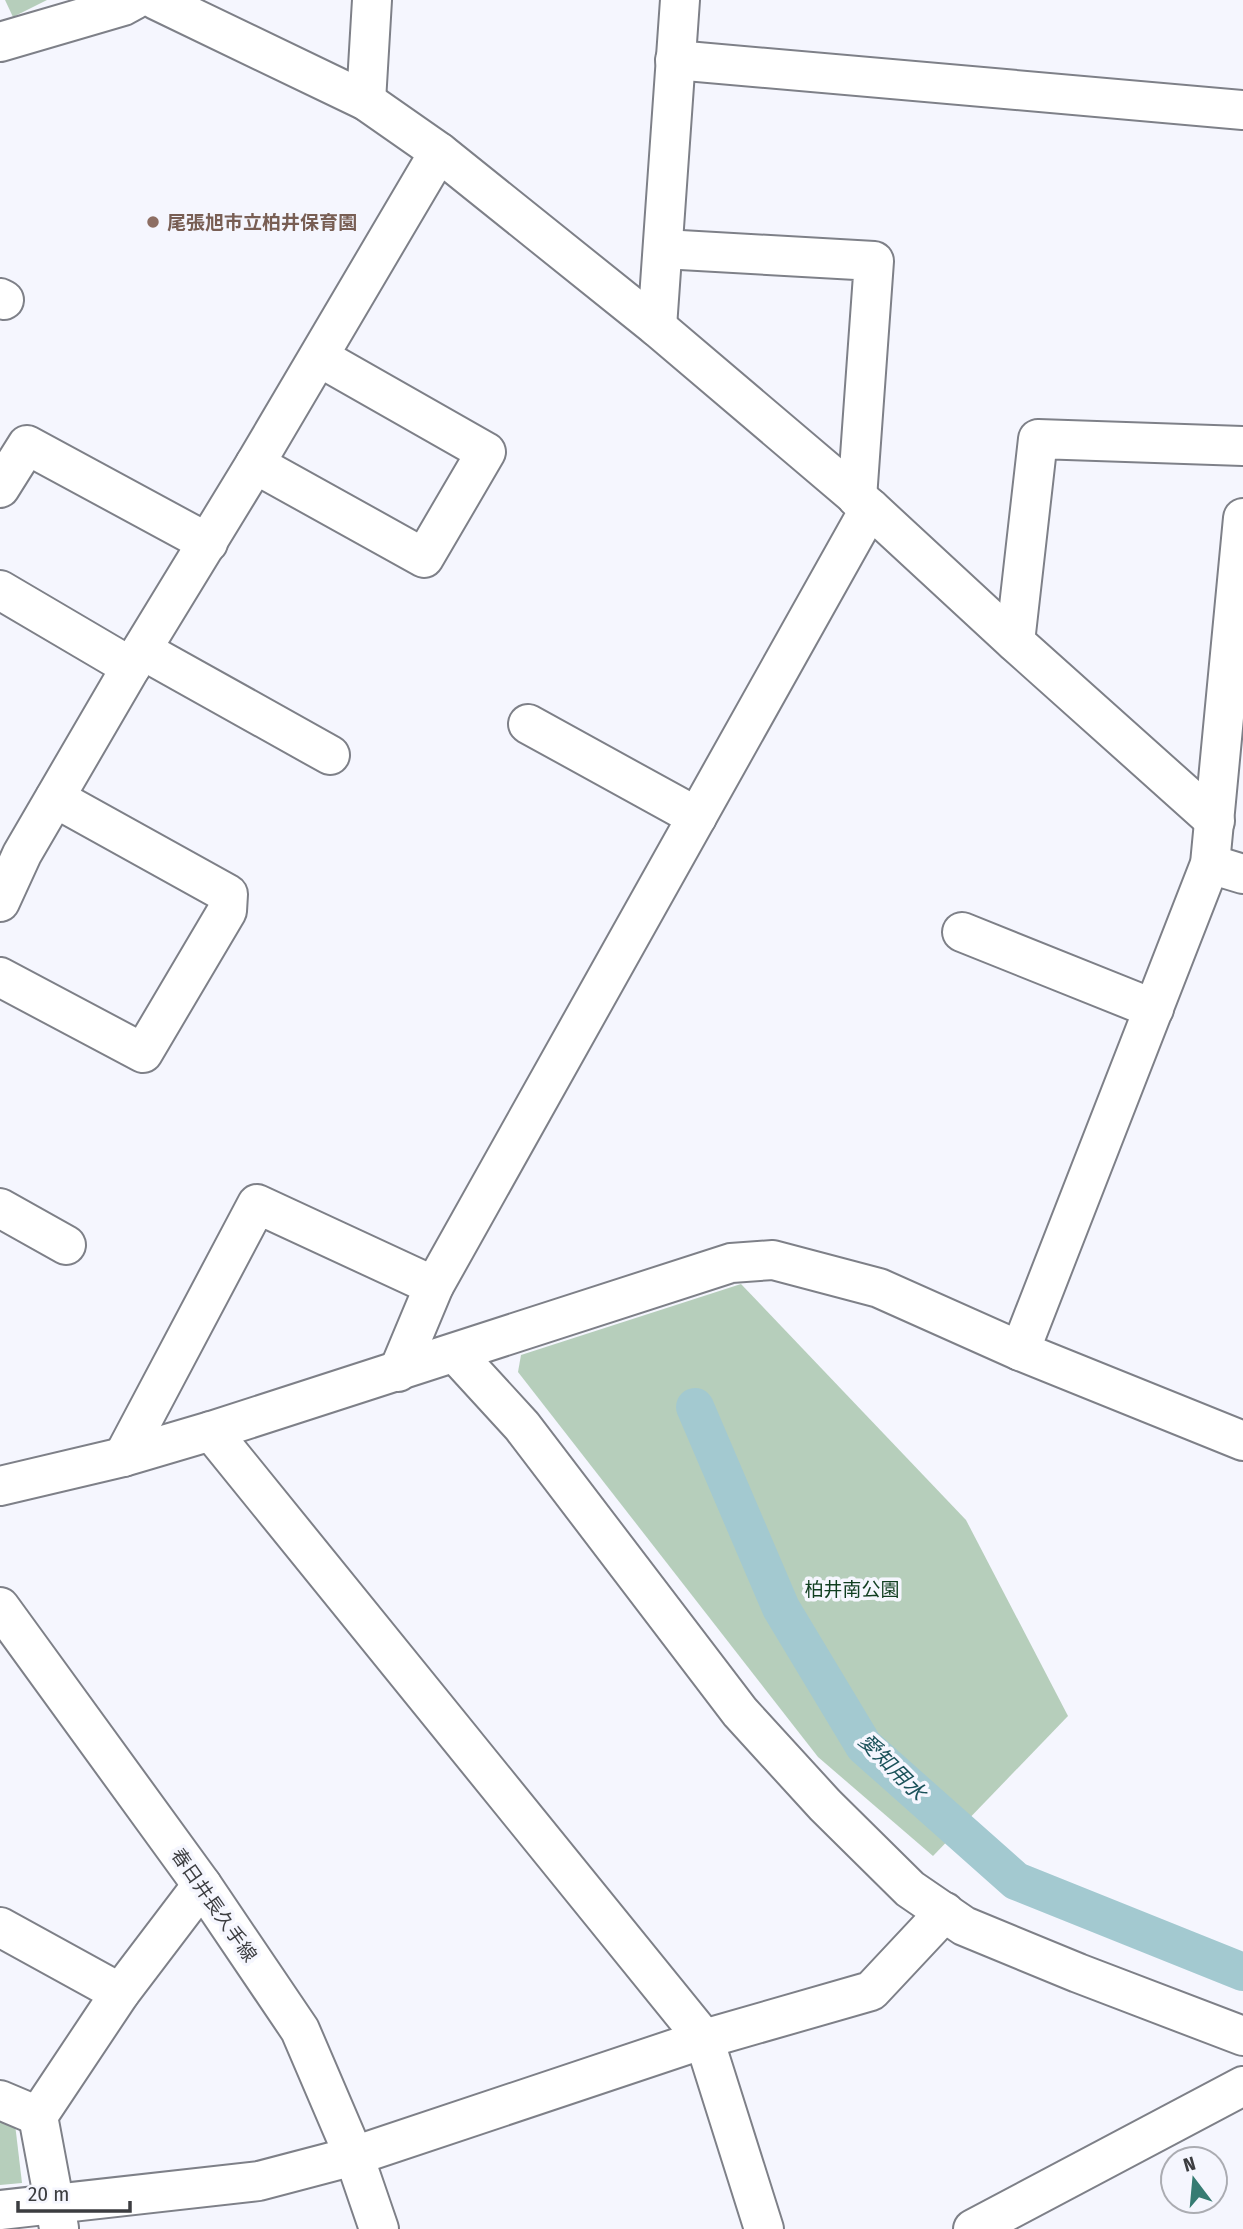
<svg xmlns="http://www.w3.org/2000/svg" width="1243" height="2229" viewBox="0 0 1243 2229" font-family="'Fira Sans Condensed','Noto Sans JP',sans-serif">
	<rect width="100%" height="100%" fill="#f5f6fe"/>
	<g fill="#b6cebb">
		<polygon points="5,0 47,0 13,17"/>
		<polygon points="741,1284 966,1520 1068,1716 933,1856 818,1757 518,1372 521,1355"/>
		<polygon points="0,2118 15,2124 22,2183 0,2185"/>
	</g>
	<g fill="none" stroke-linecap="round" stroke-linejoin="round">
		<polyline stroke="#a3c9d0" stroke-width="38" points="695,1407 781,1608 864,1746 1016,1881 1243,1972"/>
		<defs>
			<g id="minor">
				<polyline points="156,0 366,101 439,152 657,327 870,508 1015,642 1215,821"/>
				<polyline points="0,42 123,6 134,0"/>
				<polyline points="675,60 1243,110"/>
				<polyline points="366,101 372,0"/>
				<polyline points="663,249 874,261 857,498"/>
				<polyline points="0,298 4,300"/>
				<polyline points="657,327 680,0"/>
				<polyline points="255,464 424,558 486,452 319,357"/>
				<polyline points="0,488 27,445 208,543"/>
				<polyline points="0,590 131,667"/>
				<polyline points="1015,642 1038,439 1243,446"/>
				<polyline points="142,650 330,755"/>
				<polyline points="528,724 697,817"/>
				<polyline points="1210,864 1243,874"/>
				<polyline points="0,902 22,854 131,667 255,464 439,152"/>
				<polyline points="962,932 1154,1009"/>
				<polyline points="0,977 143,1053 227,911 228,894 55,798"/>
				<polyline points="0,1208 66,1245"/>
				<polyline points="1020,1351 1210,864 1243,518"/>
				<polyline points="456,1354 522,1426 740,1712 825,1805 910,1889 964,1926 1078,1973 1243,2036"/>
				<polyline points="398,1372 434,1286 870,508"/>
				<polyline points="211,1431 704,2039 764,2229"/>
				<polyline points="123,1457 257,1204 434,1286"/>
				<polyline points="0,1486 123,1457 211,1431 731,1263 773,1260 879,1288 1020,1351 1243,1441"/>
				<polyline points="0,1927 120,1993"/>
				<polyline points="0,2100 38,2116"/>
				<polyline points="0,2210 259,2181 354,2156 704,2039 871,1991 945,1912"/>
				<polyline points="59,2228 38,2116 120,1993 202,1885"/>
				<polyline points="973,2229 1243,2086"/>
			</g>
			<polyline id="primary" points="0,1607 202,1885 300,2030 354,2156 379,2229"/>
		</defs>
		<use href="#minor" stroke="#7e8088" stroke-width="42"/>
		<use href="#primary" stroke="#7e8088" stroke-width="42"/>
		<use href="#minor" stroke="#fff" stroke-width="38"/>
		<use href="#primary" stroke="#fff" stroke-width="38"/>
	</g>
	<circle fill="#8d6e63" stroke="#f5f6fe" stroke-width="2.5" cx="153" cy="222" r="7"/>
	<g text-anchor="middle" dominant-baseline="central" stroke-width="7" stroke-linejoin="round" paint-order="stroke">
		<g font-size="19" font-weight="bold" fill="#785e54" stroke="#f5f6fe" text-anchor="start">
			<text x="167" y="222">尾張旭市立柏井保育園</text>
		</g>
		<g font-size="19" fill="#103e20" stroke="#f5f6fe">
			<text x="852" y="1589">柏井南公園</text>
		</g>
		<g font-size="19" fill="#3c3d40" stroke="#f5f6fe">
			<text transform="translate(214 1905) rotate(55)">春日井長久手線</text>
		</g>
		<g font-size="21" font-style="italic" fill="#1b525a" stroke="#f5f6fe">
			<text transform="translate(892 1767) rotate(45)">愛知用水</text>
		</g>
	</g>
	<g transform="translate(1194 2180) rotate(344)"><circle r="33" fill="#f5f6fe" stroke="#abacb2" stroke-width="2"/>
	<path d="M0-5L12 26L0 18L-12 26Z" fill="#367b72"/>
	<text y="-10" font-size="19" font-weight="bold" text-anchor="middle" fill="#3c3d40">N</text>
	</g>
	<path d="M18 2201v10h112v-10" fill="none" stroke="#3c3d40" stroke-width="3.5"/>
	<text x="28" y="2201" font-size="21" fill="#3c3d40" stroke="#f5f6fe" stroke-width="5" paint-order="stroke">20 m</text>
</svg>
